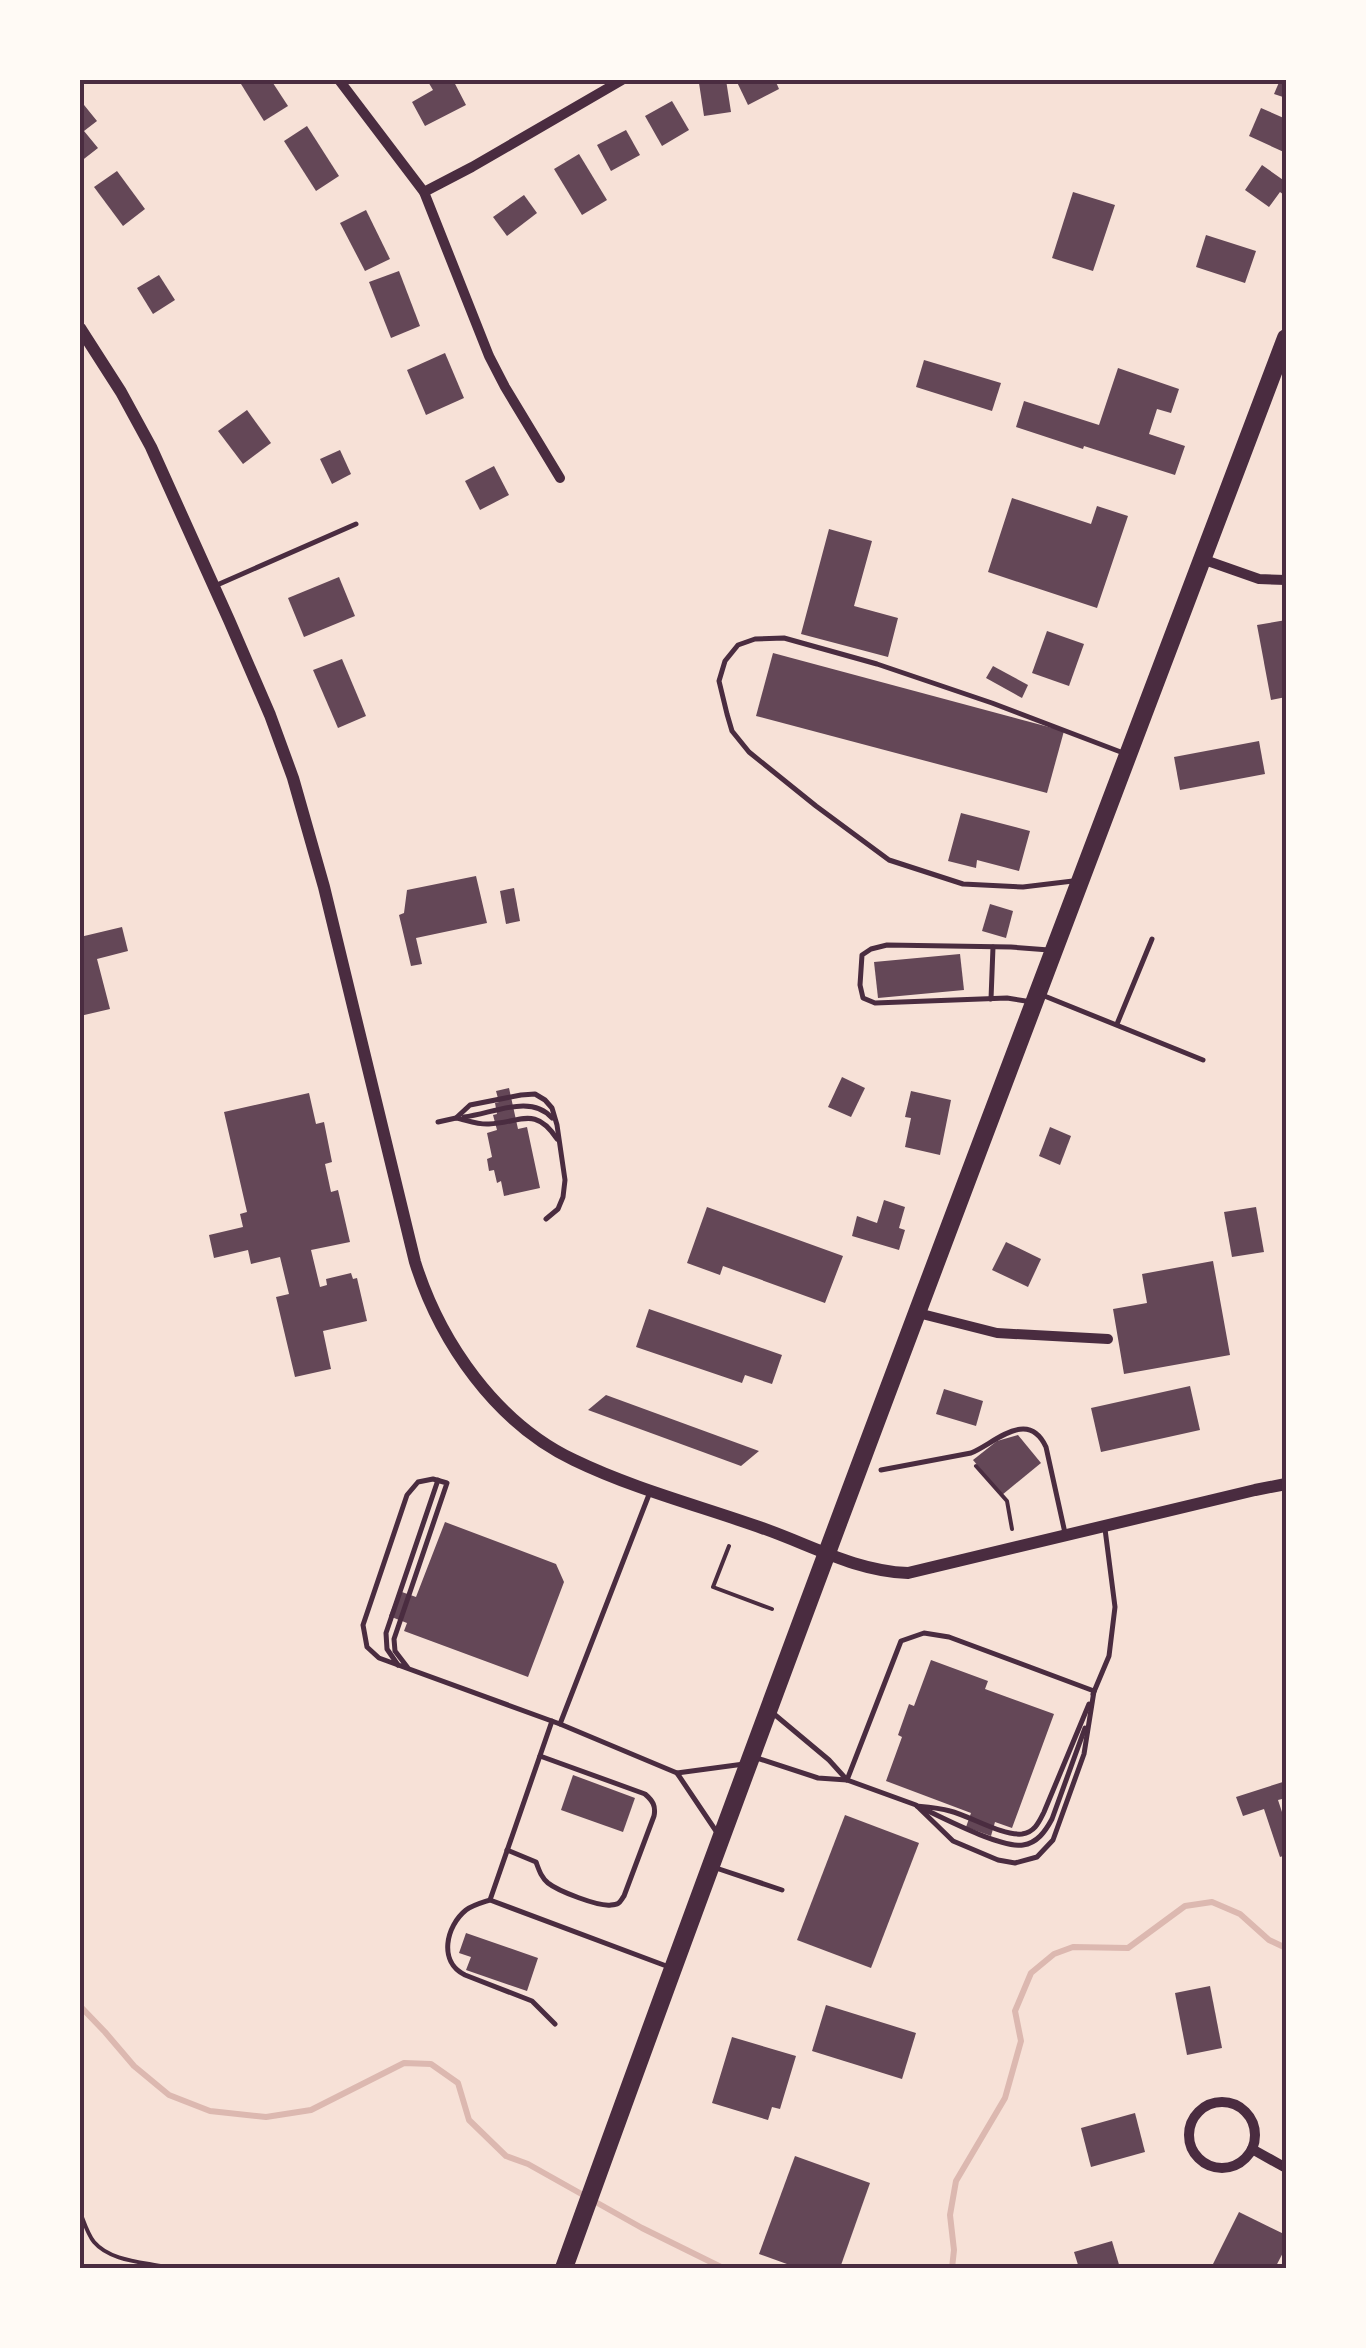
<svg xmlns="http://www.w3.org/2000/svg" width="1366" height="2348" viewBox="0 0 1366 2348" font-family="'Work Sans',sans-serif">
	<rect width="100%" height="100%" fill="#f7e1d7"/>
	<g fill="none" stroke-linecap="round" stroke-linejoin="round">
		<g stroke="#dcb8b0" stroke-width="6">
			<polyline points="80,2006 105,2032 134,2066 169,2095 210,2111 266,2117 311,2110 404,2063 431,2064 458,2083 469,2120 506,2156 528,2164 642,2228 723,2268"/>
			<polyline points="952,2268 954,2250 950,2215 956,2181 1005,2098 1021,2041 1015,2011 1031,1973 1054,1954 1073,1947 1128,1948 1185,1906 1212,1902 1240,1914 1269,1940 1286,1948"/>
		</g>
	</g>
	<g fill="#644757">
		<polygon points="248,80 271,80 288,106 264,121 241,84"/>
		<polygon points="427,80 453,80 466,105 425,126 412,102 433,90"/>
		<polygon points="726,80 731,112 704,116 699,83"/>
		<polygon points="736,80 775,80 779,89 748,105"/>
		<polygon points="1280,80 1286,80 1286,98 1274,94"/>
		<polygon points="80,100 97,121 84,131 98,148 80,162"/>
		<polygon points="672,101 689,130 662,146 645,116"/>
		<polygon points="1261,108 1286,119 1286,153 1249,136"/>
		<polygon points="307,126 339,176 316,191 284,141"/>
		<polygon points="626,130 640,155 611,171 597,145"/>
		<polygon points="579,154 607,200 582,215 554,169"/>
		<polygon points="1262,165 1286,182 1286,193 1284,195 1280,192 1269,207 1245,190"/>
		<polygon points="117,171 145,209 123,226 94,187"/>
		<polygon points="1073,192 1115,205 1093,271 1052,258"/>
		<polygon points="524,195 537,213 507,236 493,217"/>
		<polygon points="366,210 390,259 365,271 340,223"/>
		<polygon points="1206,235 1256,251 1245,283 1196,267"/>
		<polygon points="399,271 420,326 391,338 369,282"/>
		<polygon points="159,275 175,300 153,314 137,288"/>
		<polygon points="445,353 464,398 426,415 407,370"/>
		<polygon points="924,360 1001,383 992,411 916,387"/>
		<polygon points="1118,368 1179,389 1171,413 1157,409 1149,434 1185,446 1175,475 1084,446 1083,449 1016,427 1024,401 1099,425"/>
		<polygon points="247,410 271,443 243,464 218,431"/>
		<polygon points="340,450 351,474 332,484 320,459"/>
		<polygon points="494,466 509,495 480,510 465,481"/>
		<polygon points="1012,498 1091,524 1097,506 1128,516 1097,608 988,572"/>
		<polygon points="829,529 872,541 854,606 898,618 888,657 801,634"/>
		<polygon points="339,577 355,616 304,637 288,598"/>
		<polygon points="1286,620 1286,697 1271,700 1257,625"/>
		<polygon points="1047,631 1084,644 1069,686 1032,673"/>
		<polygon points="773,653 1064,731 1047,793 756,716"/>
		<polygon points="342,659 366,716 338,728 313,670"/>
		<polygon points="993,666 1028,685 1022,698 986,678"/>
		<polygon points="1259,741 1265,774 1180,790 1174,757"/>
		<polygon points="961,813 1030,831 1019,871 977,860 976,868 948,861"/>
		<polygon points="476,876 487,923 416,938 422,964 411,966 399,915 404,913 407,890"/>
		<polygon points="514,888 520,921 506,924 500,891"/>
		<polygon points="990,904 1013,911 1006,938 982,931"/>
		<polygon points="122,927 128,951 97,959 110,1009 80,1016 80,937"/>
		<polygon points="960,954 964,990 878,998 874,962"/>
		<polygon points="842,1077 865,1088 851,1117 828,1107"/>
		<polygon points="509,1088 518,1129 527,1127 540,1188 504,1196 501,1181 497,1183 494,1170 489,1171 487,1159 492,1157 487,1133 497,1130 493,1115 497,1114 495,1103 499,1102 496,1091"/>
		<polygon points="911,1091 951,1100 940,1155 905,1147 911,1118 905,1117"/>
		<polygon points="309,1093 316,1124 324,1122 332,1162 325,1164 331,1192 338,1190 350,1242 311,1250 320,1287 327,1285 326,1279 351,1273 353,1279 357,1278 367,1321 323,1331 331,1369 295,1377 276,1297 289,1294 280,1257 251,1264 248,1250 214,1258 209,1235 243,1227 240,1214 247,1212 224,1112"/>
		<polygon points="1050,1127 1071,1136 1060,1165 1039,1156"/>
		<polygon points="884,1200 905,1207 899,1228 905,1230 899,1250 852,1236 857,1216 877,1223"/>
		<polygon points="707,1207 843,1256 825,1303 723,1266 720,1275 687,1263"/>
		<polygon points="1256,1207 1264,1252 1232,1257 1224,1212"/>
		<polygon points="1006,1242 1041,1259 1028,1287 992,1270"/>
		<polygon points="1213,1261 1230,1355 1124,1374 1113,1309 1147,1303 1142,1274"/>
		<polygon points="649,1309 782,1355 772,1384 745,1375 742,1383 636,1347"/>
		<polygon points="1190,1386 1200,1430 1101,1452 1091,1408"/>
		<polygon points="944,1389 983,1401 976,1426 936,1414"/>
		<polygon points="606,1395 759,1451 741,1466 588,1410"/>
		<polygon points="1018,1435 1041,1463 1002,1495 973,1460 997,1441"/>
		<polygon points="445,1522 556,1564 564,1582 528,1677 404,1631 407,1623 389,1616 399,1591 416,1597"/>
		<polygon points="931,1660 988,1681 985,1689 1054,1714 1012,1828 995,1822 991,1836 966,1827 971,1813 886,1781 902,1737 898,1735 909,1704 914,1706"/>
		<polygon points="573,1775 635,1798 623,1832 561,1810"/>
		<polygon points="1286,1781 1286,1798 1278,1800 1284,1818 1286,1817 1286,1855 1280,1857 1264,1809 1243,1816 1236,1797"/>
		<polygon points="845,1815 919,1843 871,1968 797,1940"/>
		<polygon points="466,1933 538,1958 527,1991 466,1970 471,1957 459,1953"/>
		<polygon points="1210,1986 1222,2048 1187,2055 1175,1993"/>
		<polygon points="826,2005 916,2033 902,2079 812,2051"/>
		<polygon points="732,2037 796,2056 780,2109 772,2107 768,2120 712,2103"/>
		<polygon points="1135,2113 1145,2152 1091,2167 1081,2128"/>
		<polygon points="795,2156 870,2183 840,2268 798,2268 759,2254"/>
		<polygon points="1239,2212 1286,2235 1286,2247 1275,2268 1211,2268"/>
		<polygon points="1112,2241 1120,2268 1079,2268 1074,2252"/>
	</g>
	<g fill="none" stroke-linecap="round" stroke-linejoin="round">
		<g stroke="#4a2c40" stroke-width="4">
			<polyline points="976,1466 1007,1501 1012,1529"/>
			<polyline points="729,1546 713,1587 772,1609"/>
			<path d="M80 2212C84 2222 88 2235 94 2242 110 2261 143 2262 165 2267"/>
		</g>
		<g stroke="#4a2c40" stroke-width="5">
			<polyline points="217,585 356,524"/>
			<polyline points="1073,881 1023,887 963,884 889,860 816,806 749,752 732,731 727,714 719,681 725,661 738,645 755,639 784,638 877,664 992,703 1126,754"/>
			<polyline points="1042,995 1203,1060"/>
			<polyline points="991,999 993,947"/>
			<polyline points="1032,1002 1007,998 875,1003 863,998 860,985 862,955 871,949 887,945 1011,947 1049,950"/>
			<polyline points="1117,1024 1152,939"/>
			<path d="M464 1117C492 1114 531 1093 552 1118"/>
			<path d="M456 1118C466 1120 479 1125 489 1124 520 1123 535 1105 557 1139"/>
			<polyline points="438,1122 456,1118 470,1105 521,1095 535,1094 545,1100 552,1108 557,1125 565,1180 563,1197 558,1209 546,1219"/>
			<path d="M881 1470 971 1453C995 1443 1028 1408 1046 1447L1065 1533"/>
			<polyline points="650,1492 560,1724 677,1773 718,1834"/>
			<polyline points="398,1665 387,1649 386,1633 438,1480"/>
			<polyline points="408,1668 395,1651 394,1639 447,1483 433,1479 418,1482 407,1495 363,1625 367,1647 379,1658 560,1724"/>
			<polyline points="1093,1694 1109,1656 1115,1607 1105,1529"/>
			<polyline points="774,1714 829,1760 847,1780 901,1641 924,1633 949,1637 1094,1691"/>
			<polyline points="552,1721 490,1900 669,1967"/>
			<polyline points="754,1757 818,1778 847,1780 916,1805 953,1841 998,1860 1015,1863 1037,1857 1053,1840 1084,1754 1094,1691"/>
			<polyline points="677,1773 744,1764"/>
			<path d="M917 1806C928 1807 940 1808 950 1811 970 1816 1002 1836 1022 1834 1035 1832 1039 1822 1044 1812L1089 1704"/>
			<path d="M924 1809C945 1819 1001 1848 1023 1845 1037 1843 1045 1832 1052 1819L1085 1728"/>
			<path d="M507 1850 536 1862C539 1870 541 1877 548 1883 558 1891 599 1907 611 1905 620 1904 619 1903 624 1896L654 1816C656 1806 653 1801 645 1794L540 1756"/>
			<polyline points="713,1867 782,1890"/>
			<path d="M490 1900C481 1903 473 1905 466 1910 446 1926 438 1962 465 1975L532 2001 555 2024"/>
		</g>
		<g stroke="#4a2c40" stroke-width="10">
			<polyline points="339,80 424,192 489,356 505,387 560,478"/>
			<polyline points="424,192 472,167 622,80"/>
			<polyline points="1202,559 1259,579 1286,580"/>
			<polyline points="918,1313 997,1333 1108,1339"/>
			<circle cx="1222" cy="2135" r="33"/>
			<polyline points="1252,2149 1286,2168"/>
		</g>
		<path stroke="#4a2c40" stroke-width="12" d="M80 328 121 392 151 447 229 620 270 715 293 778 324 887 415 1262C440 1342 496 1423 574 1460 634 1489 700 1506 762 1528 811 1545 855 1571 908 1573L1255 1490 1286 1484"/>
		<path stroke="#4a2c40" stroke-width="18" d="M564 2268C797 1622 1043 980 1286 338"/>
	</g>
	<rect width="1366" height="2348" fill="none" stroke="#fffaf5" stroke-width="165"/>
	<rect x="82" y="82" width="1202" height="2184" fill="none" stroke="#4a2c40" stroke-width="4"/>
</svg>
